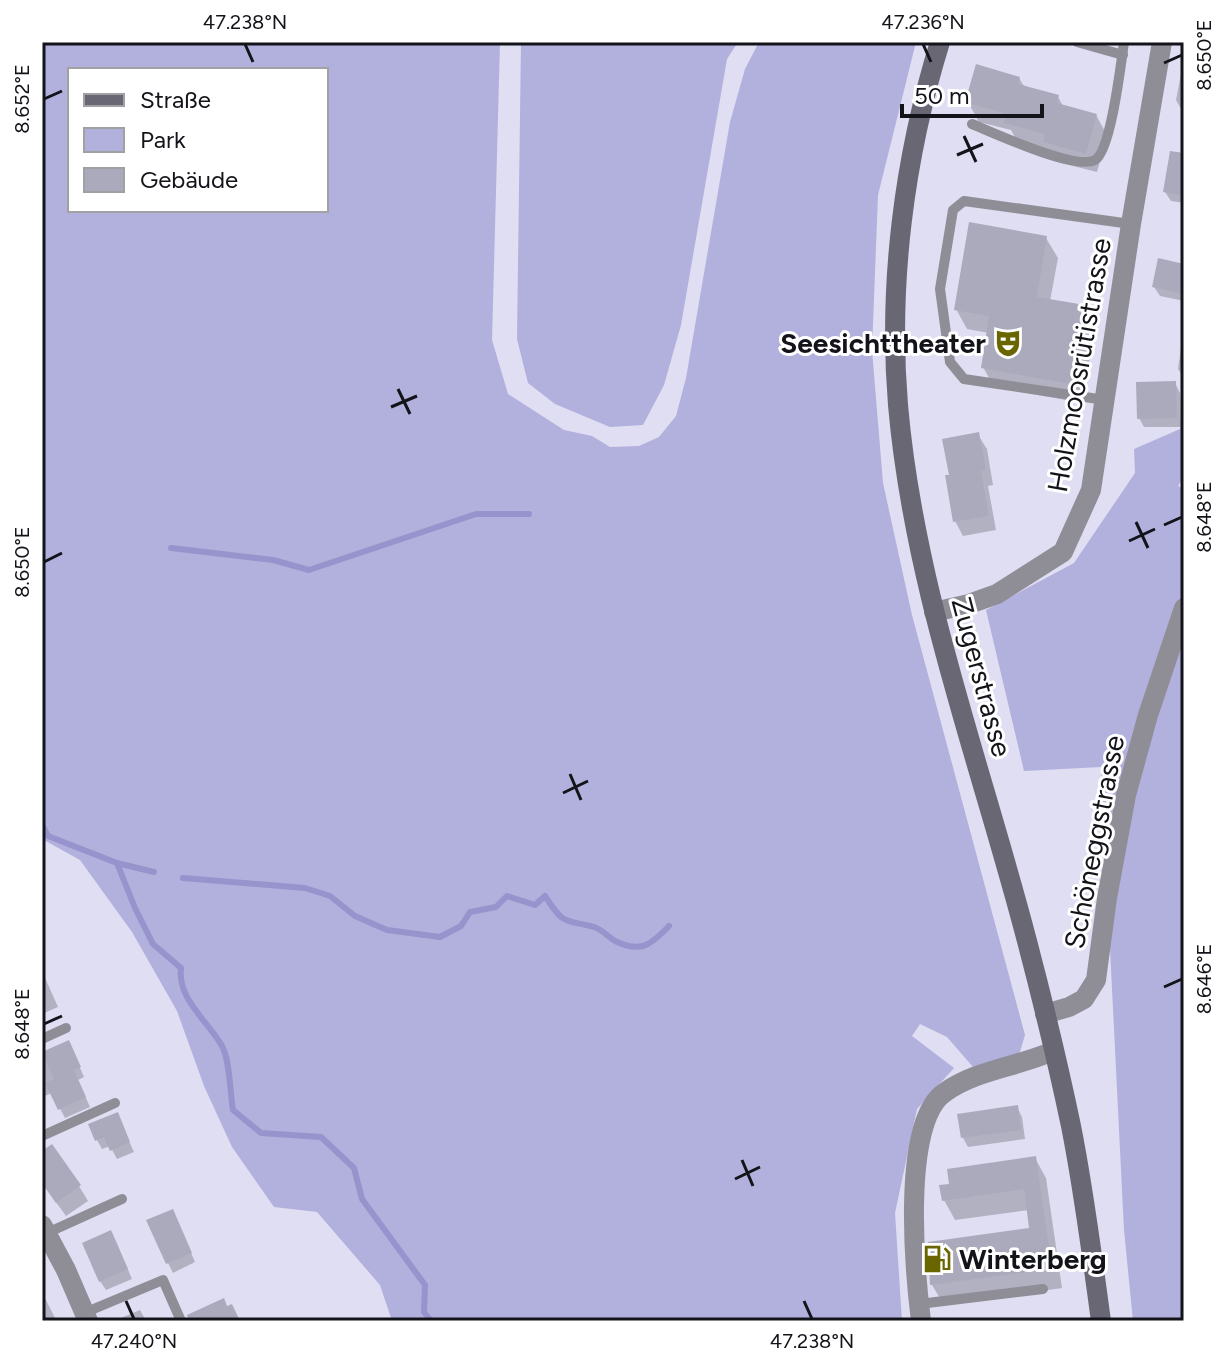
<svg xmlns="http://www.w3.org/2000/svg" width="1226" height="1363" viewBox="0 0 1226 1363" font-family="Figtree,sans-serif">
	<rect width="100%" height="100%" fill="#dfdef3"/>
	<g fill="#b2b0dc" fill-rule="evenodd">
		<path d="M42 42H500L492 340 508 394 564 430 592 436 610 447 639 446 659 437 676 416 686 378 730 122 745 69 759 42H916L878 195 872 350 883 483 912 615 1025 1035 1019 1055 973 1067 947 1037 920 1024 912 1036 954 1068 917 1109 895 1213 902 1321H392L380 1285 317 1212 274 1207 232 1147 204 1086 177 1011 132 932 80 860 42 839ZM70 70H326V210H70Z"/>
		<polygon points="521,42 738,42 727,59 681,325 664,385 643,425 610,427 555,404 528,383 517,339"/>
		<polygon points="1184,420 1184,476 1178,486 1184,489 1184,1321 1133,1321 1124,1230 1101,767 1024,771 986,610 1074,563 1135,473 1134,449 1180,429"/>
	</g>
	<g fill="#0003">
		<polygon points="1184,59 1184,114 1176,100"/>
		<polygon points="1019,78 1025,88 1058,97 1063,106 1096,115 1107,135 1097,172 1057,162 1018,143 1011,130 979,122 968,102"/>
		<polygon points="1184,155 1184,203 1171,201 1165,192"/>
		<polygon points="1046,238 1058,258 1050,301 1084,307 1095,327 1082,403 994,387 983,367 989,333 967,329 956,309"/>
		<polygon points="1184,266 1184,301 1160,296 1154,287"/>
		<polygon points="1182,341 1184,341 1184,378 1178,369"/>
		<polygon points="1175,383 1180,393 1181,427 1144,427 1139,418"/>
		<polygon points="978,435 987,449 993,485 988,486 996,530 963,536 955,521 951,476"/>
		<polygon points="42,971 58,1007 42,1014"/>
		<polygon points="73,1052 84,1077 78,1080 90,1107 65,1118 52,1093 42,1097 42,1059"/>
		<polygon points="1017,1107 1022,1117 1025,1139 968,1147 963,1138"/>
		<polygon points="117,1115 134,1152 117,1159 110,1146 102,1149 97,1140"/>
		<polygon points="42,1153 79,1186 88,1201 66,1216 42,1183"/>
		<polygon points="1035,1158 1046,1178 1062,1288 944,1305 932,1285 930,1244 1032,1230 1029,1210 955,1220 944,1200"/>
		<polygon points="177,1220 195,1262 173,1273 168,1263"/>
		<polygon points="116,1242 132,1279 106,1290 100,1281"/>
		<polygon points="42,1292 55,1318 53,1321 42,1321"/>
		<polygon points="140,1310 146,1321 114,1321"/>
		<polygon points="1057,1318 1059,1321 1034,1321"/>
	</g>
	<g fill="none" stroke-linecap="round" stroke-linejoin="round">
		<g stroke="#9793cc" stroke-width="6">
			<polyline points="171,548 273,560 309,570 476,514 529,514"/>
			<polyline points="42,825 48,836 117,863 154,872"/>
			<path d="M117 863 135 908 153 944 181 968C177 999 208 1021 222 1046 230 1060 230 1093 233 1110L261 1133 321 1137 354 1168 362 1199 425 1285 424 1312 431 1321"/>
			<path d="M183 878 305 888 330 896 355 916 387 930 440 937 461 926 470 912 496 907 507 896 535 905 545 896C565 927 564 919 594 927 603 930 608 937 615 941 641 954 652 944 669 926"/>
		</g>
	</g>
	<g fill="#abaabd">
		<polygon points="976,64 1020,77 1018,84 1059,95 1057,103 1097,114 1086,154 1043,142 1045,134 1004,123 1007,114 965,102"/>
		<polygon points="1170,151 1184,153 1184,196 1163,192"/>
		<polygon points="969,222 1047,236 1037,297 1085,305 1071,384 981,368 989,316 954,310"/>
		<polygon points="1158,258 1184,264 1184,294 1152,287"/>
		<polygon points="1176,381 1177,418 1137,419 1136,382"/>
		<polygon points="979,432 986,470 981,471 989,516 953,522 945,475 949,475 942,439"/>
		<polygon points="69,1040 81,1067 74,1070 86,1097 58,1110 45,1083 54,1079 42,1052"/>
		<polygon points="1018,1105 1021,1130 961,1138 957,1114"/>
		<polygon points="118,1112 130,1142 110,1151 104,1137 95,1141 88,1124"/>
		<polygon points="52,1144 81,1185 56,1203 42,1183 42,1151"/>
		<polygon points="1036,1156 1052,1269 930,1285 928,1242 1029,1228 1024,1189 942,1201 939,1185 949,1184 947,1169"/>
		<polygon points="173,1209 192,1253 166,1264 146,1220"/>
		<polygon points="111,1230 128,1269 99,1282 82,1243"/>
		<polygon points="224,1298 227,1306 232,1304 240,1321 189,1321 187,1315"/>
	</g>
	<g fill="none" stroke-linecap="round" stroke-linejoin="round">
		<g stroke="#8f8e97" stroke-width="10">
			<polyline points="1077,42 1123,55"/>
			<path d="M972 124C994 133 1076 171 1095 160 1111 151 1121 63 1124 42"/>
			<polyline points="1105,400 964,379 950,362 940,289 953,210 964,201 1131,224"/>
			<polyline points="42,1039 66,1028"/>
			<polyline points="42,1136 115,1103"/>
			<polyline points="47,1233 122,1199"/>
			<polyline points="919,1304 1043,1289"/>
			<polyline points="84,1313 163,1280 181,1321"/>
		</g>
		<g stroke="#8f8e97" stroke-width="20">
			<polyline points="934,612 969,604 997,594 1063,552 1091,490 1131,224 1162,42"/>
			<polyline points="1045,1014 1069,1007 1084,999 1096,980 1107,898 1126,795 1148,715 1184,608"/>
			<polyline points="42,1225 66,1270 88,1321"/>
			<path d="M921 1321C915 1273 901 1123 944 1093 975 1070 1018 1067 1053 1051"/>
		</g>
		<path stroke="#686773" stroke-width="20" d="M940 42C904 158 888 284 898 405 914 589 981 764 1027 941 1043 1002 1058 1064 1071 1126 1084 1191 1092 1256 1101 1321"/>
	</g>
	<path fill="none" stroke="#13131a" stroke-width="3" d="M245 44 253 62M923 44 931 62M1164 63 1182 55M44 99 62 91M964 136 976 162M957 155 983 144M398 389 410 414M391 407 417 396M1136 522 1148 548M1164 525 1182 517M1129 541 1155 529M44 562 62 553M570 774 581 800M563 793 588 781M1164 987 1182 979M44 1024 62 1016M742 1160 753 1186M735 1179 760 1167M126 1301 134 1319M804 1301 812 1319"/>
	<defs>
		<symbol id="theatre-bare" viewBox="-9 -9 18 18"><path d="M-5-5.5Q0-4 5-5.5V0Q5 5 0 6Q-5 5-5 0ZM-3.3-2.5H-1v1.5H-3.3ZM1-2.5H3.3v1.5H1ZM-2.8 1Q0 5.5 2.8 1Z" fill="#696600" stroke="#fff" stroke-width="2.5" paint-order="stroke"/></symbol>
		<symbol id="fuel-bare" viewBox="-9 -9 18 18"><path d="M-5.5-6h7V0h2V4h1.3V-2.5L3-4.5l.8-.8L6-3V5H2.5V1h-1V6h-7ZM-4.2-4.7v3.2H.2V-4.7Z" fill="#696600" stroke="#fff" stroke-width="2.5" paint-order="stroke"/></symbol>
	</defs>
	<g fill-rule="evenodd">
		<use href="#theatre-bare" x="988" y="323" width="40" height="40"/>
		<use href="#fuel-bare" x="917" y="1239" width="40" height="40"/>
	</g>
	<g text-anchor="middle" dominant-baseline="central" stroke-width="6" stroke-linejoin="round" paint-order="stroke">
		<g font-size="28" font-weight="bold" fill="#13131a" stroke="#fff" text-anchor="end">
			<text x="986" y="343">Seesichttheater</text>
			<text x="959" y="1259" text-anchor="start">Winterberg</text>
		</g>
		<g font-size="28" fill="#13131a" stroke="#fff">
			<text transform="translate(1079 365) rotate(-80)">Holzmoosrütistrasse</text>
			<text transform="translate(982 677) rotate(75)">Zugerstrasse</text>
			<text transform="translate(1094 842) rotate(-79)">Schöneggstrasse</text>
		</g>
	</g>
	<rect width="1226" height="1363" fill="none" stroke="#ffffff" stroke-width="88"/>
	<rect x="68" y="68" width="260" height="144" fill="#ffffff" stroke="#a1a1a3" stroke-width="2"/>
	<rect x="84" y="94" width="40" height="12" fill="#686773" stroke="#a1a1a3" stroke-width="2"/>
	<text x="140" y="108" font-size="24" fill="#13131a">Straße</text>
	<rect x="84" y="128" width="40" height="24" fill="#b2b0dc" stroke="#a1a1a3" stroke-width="2"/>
	<text x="140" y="148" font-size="24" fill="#13131a">Park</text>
	<rect x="84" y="168" width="40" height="24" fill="#abaabd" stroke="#a1a1a3" stroke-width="2"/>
	<text x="140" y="188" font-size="24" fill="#13131a">Gebäude</text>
	<path d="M902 104v12h140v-12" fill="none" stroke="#13131a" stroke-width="4"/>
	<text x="914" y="104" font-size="24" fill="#13131a" stroke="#ffffff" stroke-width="6" paint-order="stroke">50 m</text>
	<rect x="44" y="44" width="1138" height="1275" fill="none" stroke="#13131a" stroke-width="3"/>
	<g font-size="20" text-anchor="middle" fill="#13131a">
		<text x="245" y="29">47.238°N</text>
		<text x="923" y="29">47.236°N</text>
		<text transform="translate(1204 55) rotate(-90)" y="7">8.650°E</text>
		<text transform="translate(22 99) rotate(-90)" y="7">8.652°E</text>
		<text transform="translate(1204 517) rotate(-90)" y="7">8.648°E</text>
		<text transform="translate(22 562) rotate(-90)" y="7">8.650°E</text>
		<text transform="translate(1204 979) rotate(-90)" y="7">8.646°E</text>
		<text transform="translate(22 1024) rotate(-90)" y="7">8.648°E</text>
		<text x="134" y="1348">47.240°N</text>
		<text x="812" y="1348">47.238°N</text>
	</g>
</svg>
